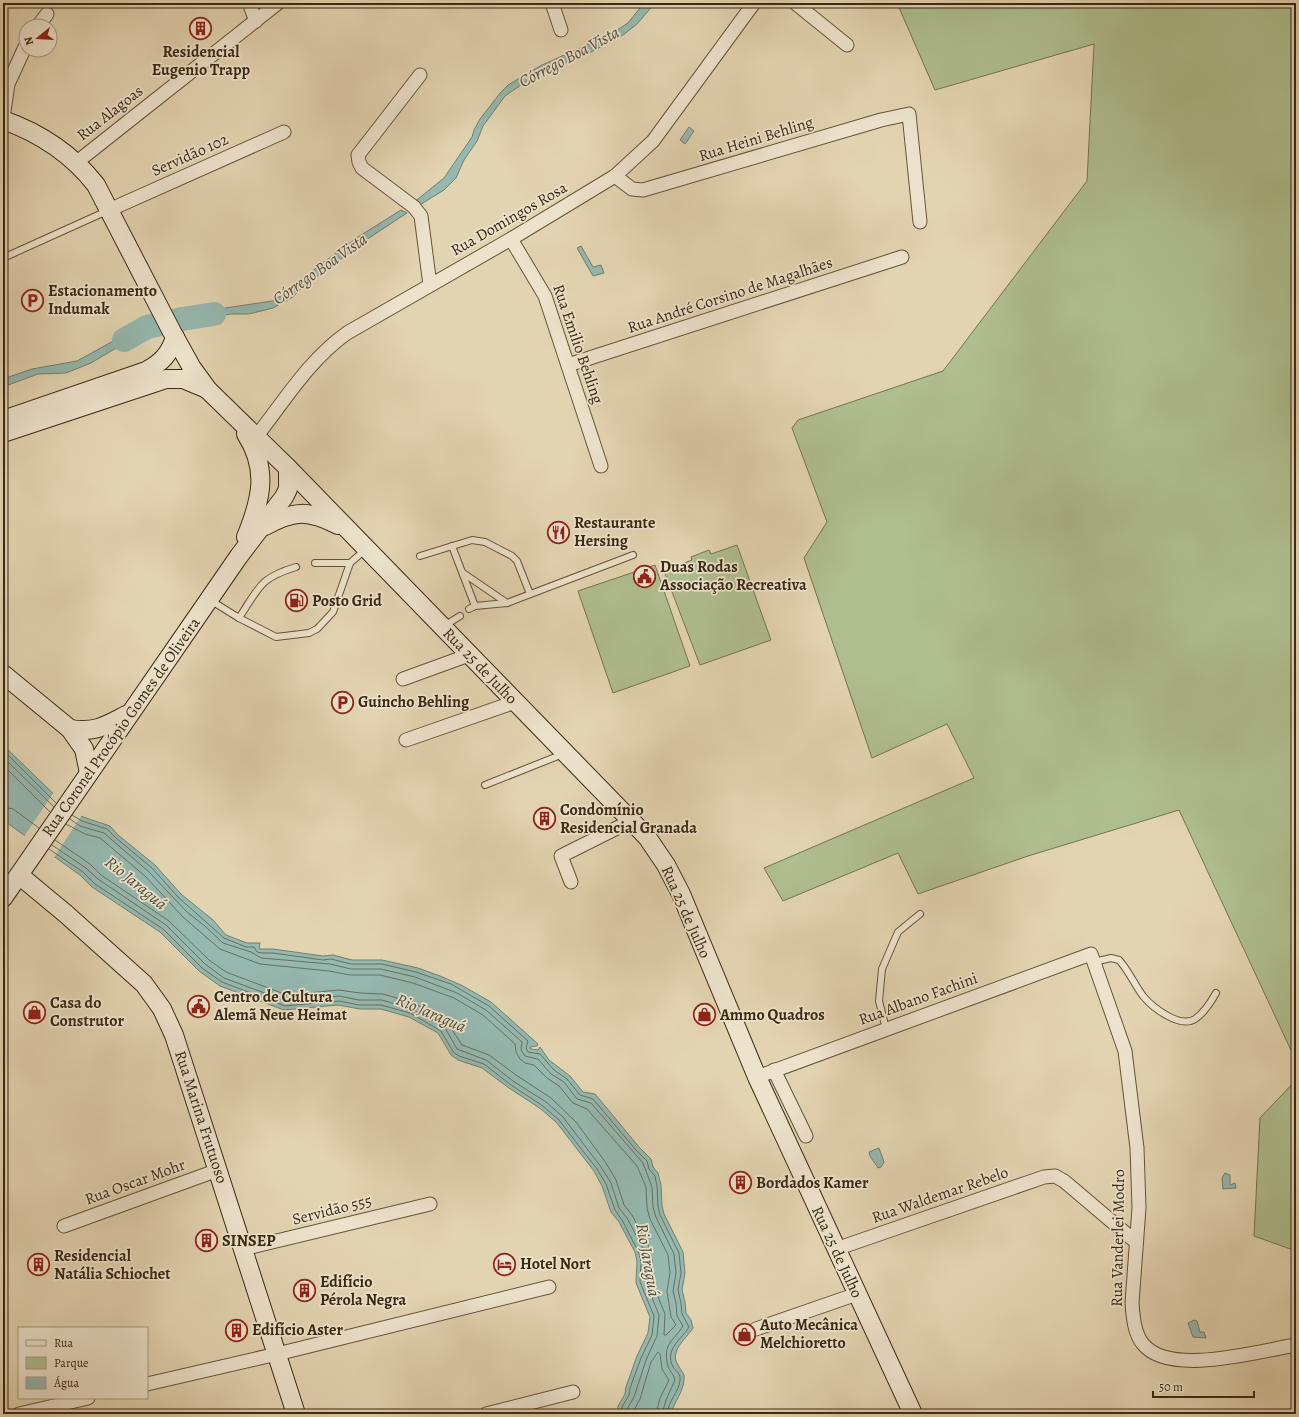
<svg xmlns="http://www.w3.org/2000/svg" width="1299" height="1417" viewBox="0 0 1299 1417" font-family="Alegreya,serif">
	<rect width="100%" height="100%" fill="#e3d4b1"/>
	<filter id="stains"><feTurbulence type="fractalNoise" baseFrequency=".005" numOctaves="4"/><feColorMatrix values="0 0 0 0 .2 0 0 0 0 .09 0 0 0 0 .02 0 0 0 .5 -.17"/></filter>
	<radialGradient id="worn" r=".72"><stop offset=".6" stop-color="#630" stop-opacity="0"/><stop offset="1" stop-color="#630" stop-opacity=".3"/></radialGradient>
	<g fill="#afbe8f" stroke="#747450">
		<polygon points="897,3 1296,3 1296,1061 1179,810 1028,856 918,894 898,853 783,901 764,868 974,778 947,724 872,758 804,558 827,522 792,428 798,420 943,371 1087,181 1094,44 935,90"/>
		<polygon points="737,545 771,640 700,665 664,571 692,560 691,557 709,550 711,554"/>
		<polygon points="655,565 690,666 613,693 578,591"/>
		<polygon points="1296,1080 1296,1251 1254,1236 1260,1118"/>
	</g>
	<g fill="#95b8af" stroke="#707f70">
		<polygon points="644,3 655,3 637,24 623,35 591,52 534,76 505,96 483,126 477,141 464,160 456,178 444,190 418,206 413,203 444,178 472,137 474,130 480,119 501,92 508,85 542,65 611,34 628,23"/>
		<polygon points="689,127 694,131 685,144 680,140"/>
		<polygon points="401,210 407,213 372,236 303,287 293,297 273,308 249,314 231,314 184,323 179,315 272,301 293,289 317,267 358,237"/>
		<polygon points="581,246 593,267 601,265 604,273 593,276 577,248"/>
		<polygon points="151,322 154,330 138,335 91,363 66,373 38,374 3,387 3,379 32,369 77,361 135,329"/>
		<path d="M3 745 64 804 83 817 110 826 118 835 155 865 181 894 213 920 226 935 247 943H260L259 949H273L323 956 333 955 352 960H382L418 968 440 976 461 985 491 1002 538 1044 537 1046 530 1047 531 1049 538 1050 540 1047 549 1060 570 1076 583 1092 595 1094 639 1147 651 1159 653 1167 658 1173 661 1185 662 1206 664 1214 683 1252 685 1273 682 1290 685 1302 686 1313 691 1320 693 1328C686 1339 669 1351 678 1365 681 1371 685 1373 684 1379 684 1391 674 1402 671 1414H617L618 1406 625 1394 626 1387 637 1356 648 1333 650 1317 636 1283 637 1261 635 1252 619 1222 611 1212 602 1186 594 1171 557 1123 541 1109 509 1088 482 1068 458 1060 451 1055 438 1033 409 1017 381 1009H360L338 1005 284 1010 220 986 199 971 160 932 92 887 80 875 3 820Z"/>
		<path d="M879 1148 884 1162 881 1167 878 1168C875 1162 870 1159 869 1152Z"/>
		<polygon points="1225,1173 1230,1175 1230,1185 1235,1183 1236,1188 1223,1189 1222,1178"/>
		<polygon points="1194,1320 1197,1321 1200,1332 1204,1332 1206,1338 1193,1337 1188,1323"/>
	</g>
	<polygon fill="#e3d4b1" points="54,792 65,803 82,815 53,859 23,838"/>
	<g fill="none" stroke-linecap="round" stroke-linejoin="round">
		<g stroke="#677060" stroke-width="1">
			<polyline points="3,750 56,803"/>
			<polyline points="3,757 54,807"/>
			<polyline points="3,765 50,812"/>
			<polyline points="3,807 13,809 39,828"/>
			<path d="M72 815 82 821 107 829 116 838 152 868 178 897 224 938 246 947H254L257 952 262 953H273L323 960 331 959 351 964H382L416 972 451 984 489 1006 528 1041 526 1048 528 1052 540 1054 554 1070 567 1079 580 1095 593 1099 636 1150 647 1161 649 1169 655 1176 657 1186 658 1206 660 1215 679 1253 681 1273 678 1290 681 1303 682 1314 689 1327C682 1339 664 1349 673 1367 676 1371 681 1374 680 1380 679 1392 668 1401 667 1414"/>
			<path d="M70 819 80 826 104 833 149 872 187 912 206 927 223 943 251 952 261 958 330 964 351 969H381L415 977 457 993 486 1010 522 1042 521 1050 525 1056 538 1059 551 1074 564 1082 577 1099 591 1103 643 1163 652 1187 653 1207 656 1217 674 1254 676 1273 673 1291 676 1303 677 1316 683 1326C674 1341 662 1343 668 1366 669 1371 674 1374 675 1380L666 1400 662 1414"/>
			<polyline points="55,840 90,864 101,875 169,921 209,960 226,972 287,995 339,990 360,993 383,994 414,1003 447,1022 462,1045 489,1055 516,1075 551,1098 576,1122 606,1163 616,1180 624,1205 632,1215 649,1247 652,1260 651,1280 665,1314 664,1335 666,1335 676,1325 671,1317 667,1291 670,1273 668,1255 650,1219 647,1208 646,1187 637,1166 587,1109 573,1103 559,1086 547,1078 534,1065 525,1063 520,1059 516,1052 515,1044 483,1015 454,998 413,983 380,975 350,975 329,971 260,964 220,949 183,917 145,876 100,838 85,834 66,824"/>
			<polyline points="52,845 86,868 98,879 166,925 205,964 224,978 286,1001 339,996 359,1000 382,1000 412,1009 444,1026 457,1049 486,1060 513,1081 546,1102 563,1117 601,1167 611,1183 619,1208 627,1218 643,1248 646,1260 645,1281 659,1315 657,1336 646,1360 634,1397 627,1409 626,1414"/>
			<polyline points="49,849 83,872 95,884 163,929 202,968 222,982 285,1006 339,1001 359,1005 381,1005 410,1013 441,1031 454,1053 459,1056 484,1064 511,1085 543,1106 559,1120 597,1169 606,1184 615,1210 622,1220 638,1251 641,1261 640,1282 654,1316 652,1335 641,1358 630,1388 629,1395 622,1407 621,1414"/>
			<polyline points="632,1414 640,1399 651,1362 658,1352 660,1354 662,1369 669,1380 660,1398 656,1414"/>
		</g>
		<polyline stroke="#95b8af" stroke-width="24" points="124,340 147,327 182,319 214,314"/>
		<defs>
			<g id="lane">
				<polyline points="3,258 107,211"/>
				<polyline points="452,546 475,606"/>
				<polyline points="420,556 472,540 485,542 512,556 517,561 530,594"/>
				<polyline points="315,563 350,563"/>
				<polyline points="463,573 507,603"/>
				<polyline points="210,600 239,618 276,637 309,633 317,629 333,612 350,563 365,550"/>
				<polyline points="469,609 475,606 507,603 633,555"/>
				<path d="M239 618C259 588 259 578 296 567"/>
				<polyline points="444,626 460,616"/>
				<polyline points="485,785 563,754"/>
				<path d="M1094 962 1111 958 1119 960C1129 971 1134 984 1143 996 1152 1007 1180 1029 1195 1019 1204 1013 1211 1002 1216 993"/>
				<polyline points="886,1029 879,1001 882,969 898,932 920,914"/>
			</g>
			<g id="street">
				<polyline points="249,3 256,21"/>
				<polyline points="552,3 561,30"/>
				<polyline points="795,3 847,45"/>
				<polyline points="38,26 47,14"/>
				<polyline points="420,75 358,155 359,162 362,168 414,207 421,216 430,285"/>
				<polyline points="3,118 8,84 26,45"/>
				<polyline points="77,162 278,3"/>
				<polyline points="615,176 632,189 643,190 881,120 909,114 920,222"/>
				<polyline points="109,210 284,132"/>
				<polyline points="511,239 545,296 601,466"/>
				<polyline points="568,365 902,257"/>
				<path d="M256 437C285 400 309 360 347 333L511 239 615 176 653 141 754 3"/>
				<polyline points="403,679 469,655"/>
				<polyline points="406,740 515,702"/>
				<polyline points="571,882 561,856 631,821"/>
				<polyline points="774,1070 806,1136"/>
				<path d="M757 1077 1091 954 1125 1051 1137 1148 1139 1208 1132 1303C1133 1316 1134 1333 1143 1344 1169 1377 1259 1351 1296 1345"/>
				<polyline points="64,1226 218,1170"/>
				<polyline points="243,1249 430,1204"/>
				<polyline points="836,1249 1044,1177 1055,1176 1064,1181 1136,1242"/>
				<polyline points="756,1329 857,1294"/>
				<polyline points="147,1384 277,1354 549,1287"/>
				<polyline points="19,1414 88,1398"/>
				<polyline points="486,1414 573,1392"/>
			</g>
			<g id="secondary">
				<path d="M3 120C40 133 71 153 96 185L172 332 192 368 208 390 288 468 647 837 666 865 681 894 757 1077 913 1414"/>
				<path d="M3 420 146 371C161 363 170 354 175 337"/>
				<polyline points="3,433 166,379 183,379 207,389"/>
				<path d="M246 434C269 470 261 500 246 537"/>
				<path d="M265 526C295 510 308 510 338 525"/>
				<polyline points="3,674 70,729 84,749 89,773"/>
				<path d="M70 729C95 733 105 726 126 715"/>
				<polyline points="19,875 66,914 144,984 162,1009 174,1035 296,1414"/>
				<polyline points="3,898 239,556 284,497 288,489 288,468"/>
			</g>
		</defs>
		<use href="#lane" stroke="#64543a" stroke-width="8"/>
		<use href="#street" stroke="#64543a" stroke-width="15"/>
		<use href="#secondary" stroke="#392912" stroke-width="20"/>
		<use href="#lane" stroke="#ede3cc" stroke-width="6"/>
		<use href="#street" stroke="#ede3cc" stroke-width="13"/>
		<use href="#secondary" stroke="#ede3cc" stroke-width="18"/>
	</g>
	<defs>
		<symbol id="building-ring" viewBox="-11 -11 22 22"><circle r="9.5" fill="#ede3cc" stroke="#8f2418" stroke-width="1.5"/><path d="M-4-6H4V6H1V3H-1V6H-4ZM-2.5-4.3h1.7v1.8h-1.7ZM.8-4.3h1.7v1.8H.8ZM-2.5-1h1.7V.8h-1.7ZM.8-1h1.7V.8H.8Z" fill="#8f2418"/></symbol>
		<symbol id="parking-ring" viewBox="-11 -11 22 22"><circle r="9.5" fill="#ede3cc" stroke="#8f2418" stroke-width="1.5"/><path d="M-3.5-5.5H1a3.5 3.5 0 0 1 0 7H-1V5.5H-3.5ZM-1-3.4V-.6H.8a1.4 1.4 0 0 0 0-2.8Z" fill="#8f2418"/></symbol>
		<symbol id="restaurant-ring" viewBox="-11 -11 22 22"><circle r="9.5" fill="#ede3cc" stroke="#8f2418" stroke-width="1.5"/><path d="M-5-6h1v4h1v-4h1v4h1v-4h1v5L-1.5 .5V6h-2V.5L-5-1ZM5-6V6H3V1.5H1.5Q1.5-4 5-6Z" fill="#8f2418"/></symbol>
		<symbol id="civic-ring" viewBox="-11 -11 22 22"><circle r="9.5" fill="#ede3cc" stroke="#8f2418" stroke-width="1.5"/><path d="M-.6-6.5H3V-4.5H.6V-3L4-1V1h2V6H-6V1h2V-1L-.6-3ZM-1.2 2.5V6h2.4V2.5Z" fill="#8f2418"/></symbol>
		<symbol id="fuel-ring" viewBox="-11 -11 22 22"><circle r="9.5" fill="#ede3cc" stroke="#8f2418" stroke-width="1.5"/><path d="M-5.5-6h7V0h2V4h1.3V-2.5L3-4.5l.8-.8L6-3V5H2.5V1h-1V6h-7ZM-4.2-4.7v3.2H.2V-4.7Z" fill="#8f2418"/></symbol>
		<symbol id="shop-ring" viewBox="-11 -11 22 22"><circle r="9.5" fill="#ede3cc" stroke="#8f2418" stroke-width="1.5"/><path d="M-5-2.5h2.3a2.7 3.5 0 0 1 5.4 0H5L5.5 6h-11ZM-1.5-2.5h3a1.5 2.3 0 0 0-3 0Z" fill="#8f2418"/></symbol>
		<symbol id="hotel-ring" viewBox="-11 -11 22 22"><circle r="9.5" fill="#ede3cc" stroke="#8f2418" stroke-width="1.5"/><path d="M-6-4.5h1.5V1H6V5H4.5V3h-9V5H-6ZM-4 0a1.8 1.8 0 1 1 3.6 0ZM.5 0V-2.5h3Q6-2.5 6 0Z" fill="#8f2418"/></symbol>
	</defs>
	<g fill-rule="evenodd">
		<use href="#building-ring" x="188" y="16" width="25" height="25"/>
		<use href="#parking-ring" x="20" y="288" width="25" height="25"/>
		<use href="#restaurant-ring" x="546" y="520" width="25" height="25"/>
		<use href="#civic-ring" x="632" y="564" width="25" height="25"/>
		<use href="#fuel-ring" x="284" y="588" width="25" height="25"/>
		<use href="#parking-ring" x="330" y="690" width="25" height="25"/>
		<use href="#building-ring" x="532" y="806" width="25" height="25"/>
		<use href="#civic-ring" x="186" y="994" width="25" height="25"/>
		<use href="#shop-ring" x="22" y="1000" width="25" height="25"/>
		<use href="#shop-ring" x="692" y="1002" width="25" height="25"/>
		<use href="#building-ring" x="728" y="1170" width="25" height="25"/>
		<use href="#building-ring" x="194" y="1228" width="25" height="25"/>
		<use href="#hotel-ring" x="492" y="1252" width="25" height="25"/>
		<use href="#building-ring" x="26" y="1252" width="25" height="25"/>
		<use href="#building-ring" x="292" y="1278" width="25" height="25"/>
		<use href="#building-ring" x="224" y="1318" width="25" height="25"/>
		<use href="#shop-ring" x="732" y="1322" width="25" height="25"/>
	</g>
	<g text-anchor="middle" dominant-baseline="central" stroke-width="3.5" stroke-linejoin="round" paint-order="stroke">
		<g font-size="16" font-weight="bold" fill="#392912" stroke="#ede3cc" text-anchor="start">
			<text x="201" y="52" text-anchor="middle">Residencial<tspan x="201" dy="18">Eugenio Trapp</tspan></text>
			<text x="48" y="291">Estacionamento<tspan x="48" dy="18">Indumak</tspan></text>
			<text x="574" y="523">Restaurante<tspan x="574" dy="18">Hersing</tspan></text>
			<text x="660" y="567">Duas Rodas<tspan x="660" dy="18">Associação Recreativa</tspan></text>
			<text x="312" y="601">Posto Grid</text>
			<text x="358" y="702">Guincho Behling</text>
			<text x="560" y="810">Condomínio<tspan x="560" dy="18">Residencial Granada</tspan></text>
			<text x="214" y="997">Centro de Cultura<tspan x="214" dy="18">Alemã Neue Heimat</tspan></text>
			<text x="50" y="1003">Casa do<tspan x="50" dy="18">Construtor</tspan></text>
			<text x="720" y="1015">Ammo Quadros</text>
			<text x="756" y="1183">Bordados Kamer</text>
			<text x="222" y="1241">SINSEP</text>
			<text x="54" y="1256">Residencial<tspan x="54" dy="18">Natália Schiochet</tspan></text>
			<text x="520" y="1264">Hotel Nort</text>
			<text x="320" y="1282">Edifício<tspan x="320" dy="18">Pérola Negra</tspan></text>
			<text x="760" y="1325">Auto Mecânica<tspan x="760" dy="18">Melchioretto</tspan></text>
			<text x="252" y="1330">Edifício Aster</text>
		</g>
		<g font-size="16" fill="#392912" stroke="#ede3cc">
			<text transform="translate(110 113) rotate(-38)">Rua Alagoas</text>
			<text transform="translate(756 139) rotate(-17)">Rua Heini Behling</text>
			<text transform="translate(190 155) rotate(-24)">Servidão 102</text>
			<text transform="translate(509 219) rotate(-30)">Rua Domingos Rosa</text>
			<text transform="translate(730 295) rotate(-18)">Rua André Corsino de Magalhães</text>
			<text transform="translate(578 344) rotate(71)">Rua Emilio Behling</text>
			<text transform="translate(480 666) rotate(46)">Rua 25 de Julho</text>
			<text transform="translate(121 727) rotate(-55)">Rua Coronel Procópio Gomes de Oliveira</text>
			<text transform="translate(686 912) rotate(66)">Rua 25 de Julho</text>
			<text transform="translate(918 999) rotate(-20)">Rua Albano Fachini</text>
			<text transform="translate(201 1117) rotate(72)">Rua Marina Frutuoso</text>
			<text transform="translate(135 1182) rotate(-20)">Rua Oscar Mohr</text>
			<text transform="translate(940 1195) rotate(-19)">Rua Waldemar Rebelo</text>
			<text transform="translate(332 1210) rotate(-14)">Servidão 555</text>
			<text transform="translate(1118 1238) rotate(-89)">Rua Vanderlei Modro</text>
			<text transform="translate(837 1252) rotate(65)">Rua 25 de Julho</text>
		</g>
		<g font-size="17" font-style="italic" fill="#504d39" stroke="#ede3cc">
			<text transform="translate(569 57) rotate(-28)">Córrego Boa Vista</text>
			<text transform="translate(320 269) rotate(-35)">Córrego Boa Vista</text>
			<text transform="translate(136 883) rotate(39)">Rio Jaraguá</text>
			<text transform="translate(431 1013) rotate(23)">Rio Jaraguá</text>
			<text transform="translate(648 1260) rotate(80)">Rio Jaraguá</text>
		</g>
	</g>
	<rect width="1299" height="1417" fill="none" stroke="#e3d4b1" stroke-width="16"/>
	<rect x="4" y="4" width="1291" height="1409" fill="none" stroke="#392912" stroke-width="2"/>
	<rect x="8" y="8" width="1283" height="1401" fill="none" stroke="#392912"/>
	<rect x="18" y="1327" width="130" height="72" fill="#ede3cc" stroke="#a59982"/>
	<rect x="26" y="1340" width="20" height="6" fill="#ede3cc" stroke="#a59982"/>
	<text x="54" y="1347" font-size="12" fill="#392912">Rua</text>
	<rect x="26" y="1357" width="20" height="12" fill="#afbe8f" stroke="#a59982"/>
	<text x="54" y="1367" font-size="12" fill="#392912">Parque</text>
	<rect x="26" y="1377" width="20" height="12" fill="#95b8af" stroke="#a59982"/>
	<text x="54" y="1387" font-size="12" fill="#392912">Água</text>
	<g transform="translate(38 38) rotate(252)"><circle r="19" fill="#ede3cc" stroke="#a59982"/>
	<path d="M0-3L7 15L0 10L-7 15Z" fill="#8f2418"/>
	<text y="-6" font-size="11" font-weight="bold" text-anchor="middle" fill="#392912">N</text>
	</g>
	<path d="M1153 1391v6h101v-6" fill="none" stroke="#392912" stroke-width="2"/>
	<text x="1159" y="1391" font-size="12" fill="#392912" stroke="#ede3cc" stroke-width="3" paint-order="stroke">50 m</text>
	<rect width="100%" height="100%" filter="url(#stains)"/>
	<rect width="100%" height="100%" fill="url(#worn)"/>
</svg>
